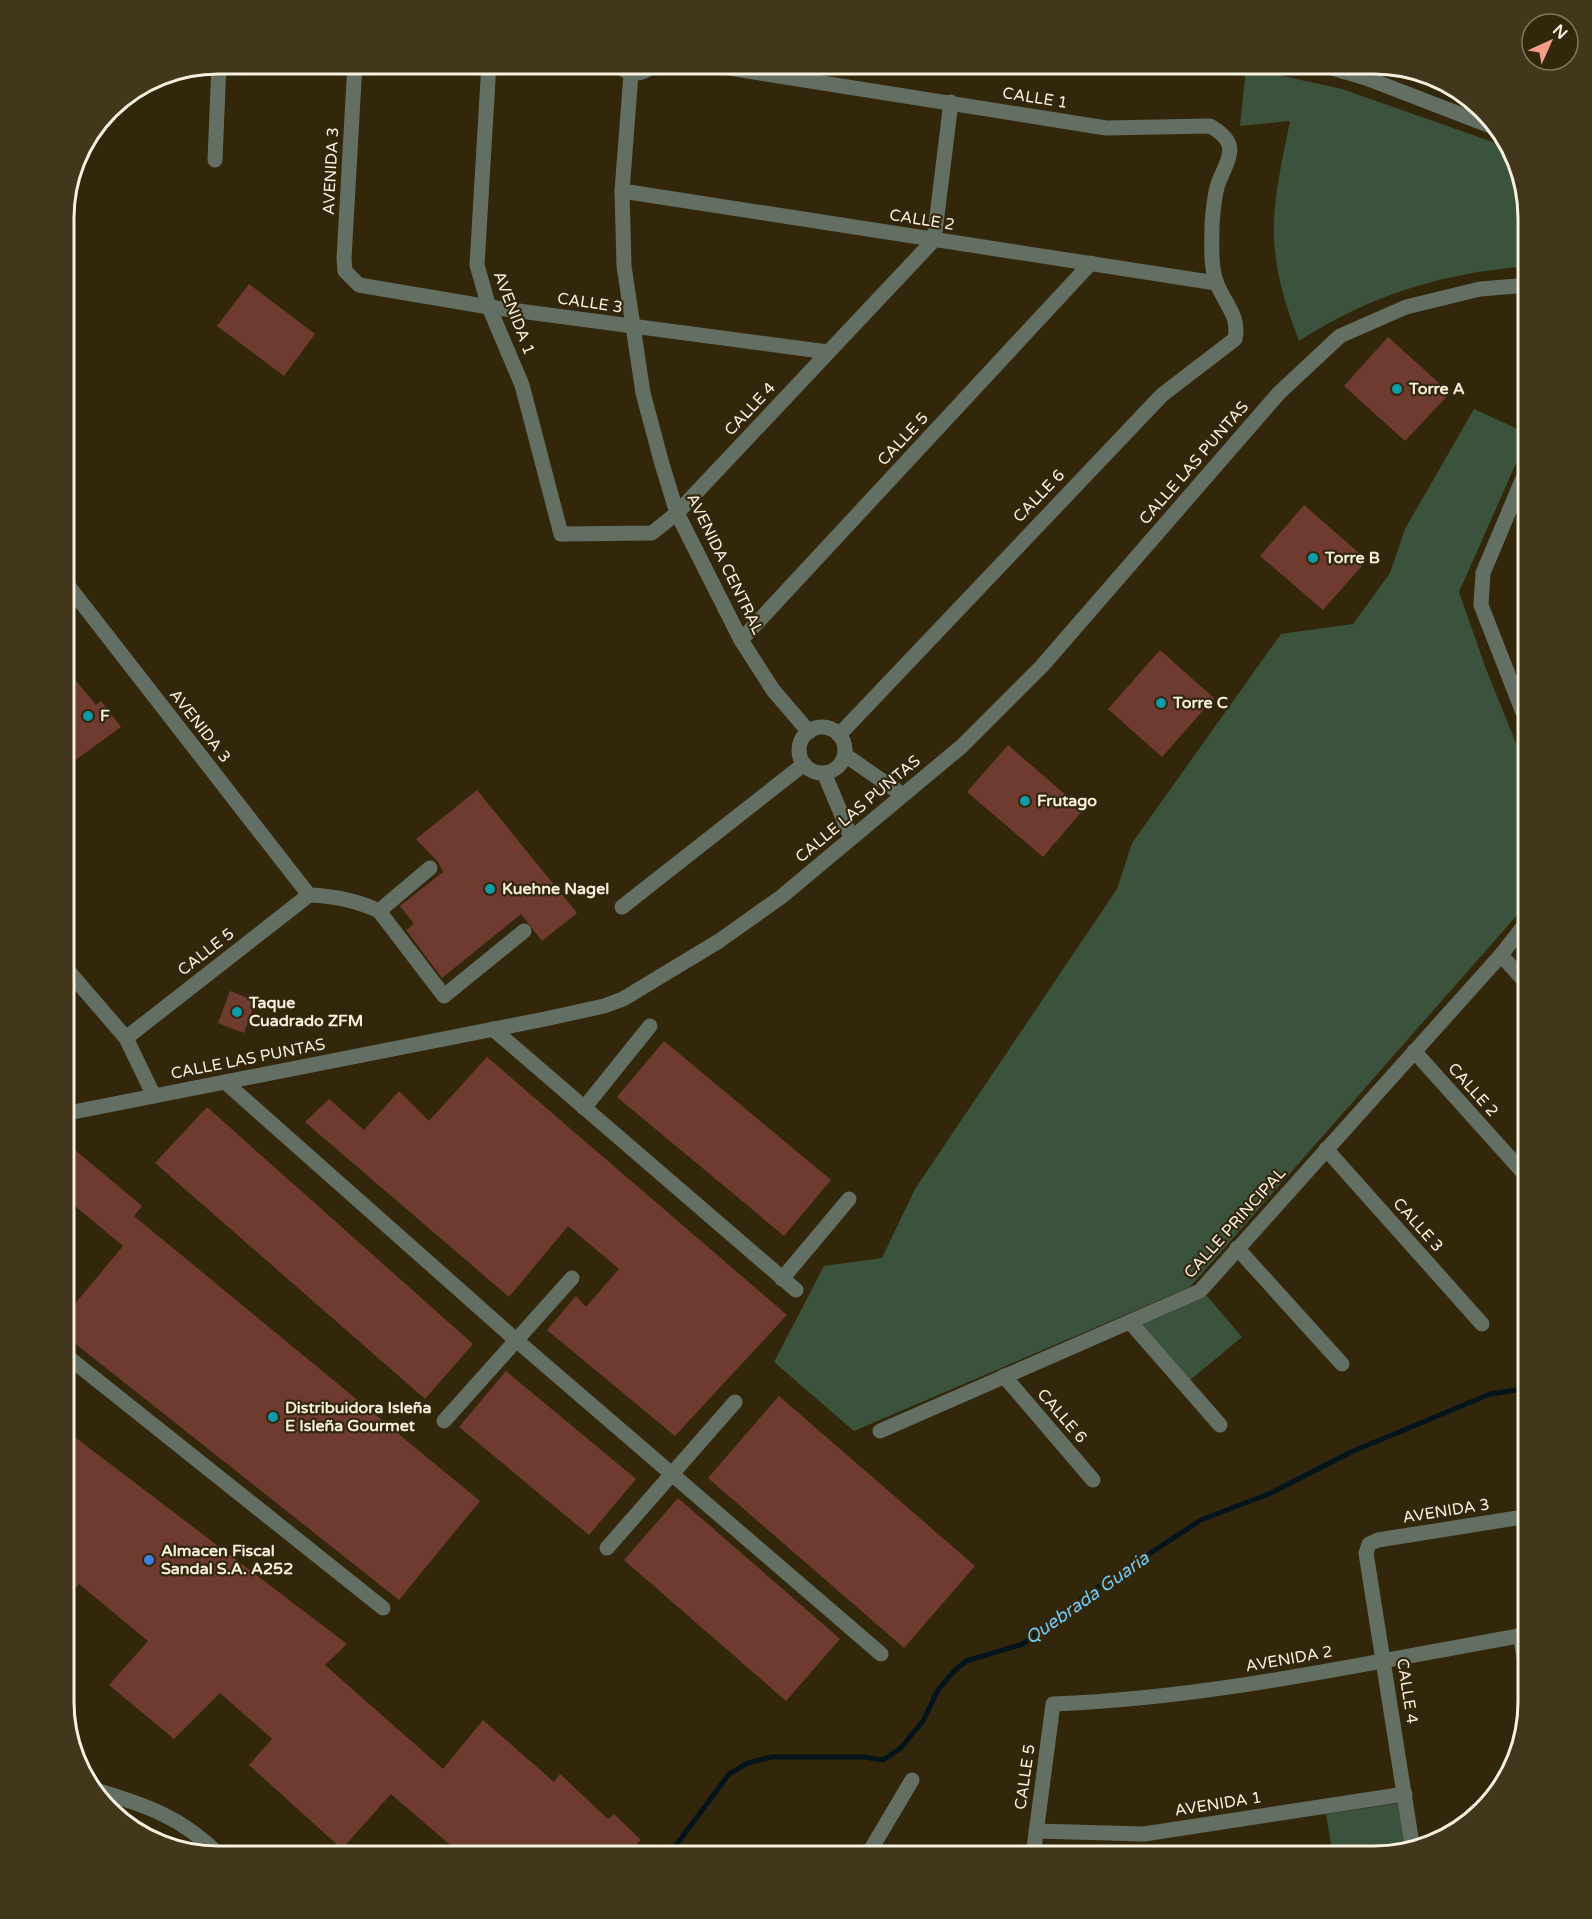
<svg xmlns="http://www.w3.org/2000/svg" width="1592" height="1919" viewBox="0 0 1592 1919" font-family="'Varela Round',sans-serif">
	<rect width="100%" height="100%" fill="#32270a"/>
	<g fill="#3b533c">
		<path d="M1246 68 1342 89 1507 147 1529 218V266C1443 273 1372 294 1299 341 1288 311 1278 283 1275 251 1270 208 1282 163 1290 121L1240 126Z"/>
		<polygon points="1474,409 1529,434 1459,592 1486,669 1529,775 1529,899 1526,905 1190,1287 854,1431 774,1362 824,1266 882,1258 915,1189 1117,889 1132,843 1281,634 1353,624 1390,573 1405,529"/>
		<polygon points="1529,1139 1529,1167 1515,1152"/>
		<polygon points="1207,1296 1242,1337 1189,1381 1141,1325"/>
		<polygon points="1400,1803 1407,1846 1374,1856 1333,1856 1326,1814"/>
	</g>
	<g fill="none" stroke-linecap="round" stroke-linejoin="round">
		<polyline stroke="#03141d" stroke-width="5" points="668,1856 729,1774 748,1763 771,1757 864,1757 883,1760 901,1748 923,1721 938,1690 953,1672 966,1661 1023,1644 1089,1593 1201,1520 1271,1493 1351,1452 1490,1394 1529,1388"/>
	</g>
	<g fill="#6f3b2f">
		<polygon points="249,284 315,334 284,376 217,326"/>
		<polygon points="1388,337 1450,393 1405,441 1344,386"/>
		<polygon points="1304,505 1367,560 1323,610 1260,556"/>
		<polygon points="1160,650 1214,698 1162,757 1108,709"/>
		<polygon points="63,665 96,705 101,701 121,727 63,769"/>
		<polygon points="1008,745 1083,810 1043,857 967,792"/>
		<polygon points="477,790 577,913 542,941 521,914 442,978 406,930 414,924 400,906 443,872 438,862 416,839"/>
		<polygon points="230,991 256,1001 244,1033 218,1023"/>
		<polygon points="664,1041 831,1180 784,1236 617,1097"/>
		<polygon points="487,1057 787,1315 675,1436 547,1330 576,1296 586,1307 619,1269 568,1226 509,1297 305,1122 329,1099 364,1130 399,1091 429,1121"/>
		<polygon points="207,1107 473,1344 425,1399 155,1163"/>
		<polygon points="63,1140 142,1206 134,1216 480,1501 399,1600 63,1334 63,1318 123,1246 63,1196"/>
		<polygon points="506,1371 636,1479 589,1535 459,1427"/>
		<polygon points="779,1396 975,1566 904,1648 708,1478"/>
		<polygon points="63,1428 347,1644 325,1665 443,1769 483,1720 554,1782 560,1774 608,1819 614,1814 641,1840 627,1853 618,1846 606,1856 463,1856 391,1794 342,1849 249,1765 272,1739 220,1693 174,1739 109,1685 148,1641 79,1584 63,1601"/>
		<polygon points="678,1498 840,1639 786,1701 624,1560"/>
	</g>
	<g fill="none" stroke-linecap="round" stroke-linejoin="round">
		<g stroke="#646f64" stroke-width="15">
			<polyline points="355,63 344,259 345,271 359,285 489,307 828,352"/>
			<polyline points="489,63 477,265 489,307 522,385 561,534 652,533 677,513 934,240"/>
			<path d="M616 63C627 76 643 77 654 63"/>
			<path d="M697 63 1106 128 1210 126C1242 144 1228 158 1218 184 1214 196 1213 212 1212 224 1212 243 1210 267 1217 284 1225 304 1240 316 1235 339L1162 395 839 735"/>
			<polyline points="1315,63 1366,78 1501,130"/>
			<polyline points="631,74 622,191 624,266 643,393 662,464 677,513 741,640 773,690 809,732"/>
			<polyline points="1366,78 1377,63"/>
			<polyline points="215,160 219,63"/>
			<polyline points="622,191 1216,283"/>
			<polyline points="934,240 951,102"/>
			<polyline points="1529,464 1483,573 1481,605 1529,728"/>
			<polyline points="63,579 309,895"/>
			<polyline points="741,640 1091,263"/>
			<circle cx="822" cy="750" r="23"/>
			<polyline points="845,755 903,795"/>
			<polyline points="824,773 851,837"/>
			<path d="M309 895C335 896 356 900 379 911L430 868"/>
			<polyline points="622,907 804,764"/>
			<polyline points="379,911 444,996 524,931"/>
			<polyline points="1501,955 1529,986"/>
			<polyline points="63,965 126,1038 154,1096"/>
			<polyline points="493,1029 796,1290"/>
			<polyline points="126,1038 309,895"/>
			<polyline points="1414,1051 1529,1179"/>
			<polyline points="225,1082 516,1340 881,1654"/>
			<polyline points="584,1108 650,1026"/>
			<polyline points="63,1114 545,1019 604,1006 623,999 719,941 781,897 962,746 1042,666 1279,393 1340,336 1406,307 1480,289 1529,285"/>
			<polyline points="1326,1149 1482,1324"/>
			<polyline points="1237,1248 1342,1364"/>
			<polyline points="782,1279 849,1199"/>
			<polyline points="1130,1322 1220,1425"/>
			<polyline points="63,1353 383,1608"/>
			<polyline points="1004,1376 1093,1480"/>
			<polyline points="444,1421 572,1278"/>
			<polyline points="880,1431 1200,1291 1501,955 1529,919"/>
			<polyline points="607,1548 735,1402"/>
			<polyline points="1520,1635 1529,1685"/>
			<path d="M92 1789C143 1804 183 1817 220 1856"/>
			<polyline points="1036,1831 1144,1834 1405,1794"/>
			<polyline points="1412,1844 1366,1553 1369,1544 1378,1540 1529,1516"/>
			<polyline points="867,1856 912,1780"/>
			<path d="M1033 1856 1053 1704C1213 1698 1371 1662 1529 1634"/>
		</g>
	</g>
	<g fill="#0f9aa8" stroke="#32270a" stroke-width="2">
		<circle cx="1397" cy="389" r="6"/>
		<circle cx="1313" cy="558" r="6"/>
		<circle cx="1161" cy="703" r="6"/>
		<circle cx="88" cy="716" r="6"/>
		<circle cx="1025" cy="801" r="6"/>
		<circle cx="490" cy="889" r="6"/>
		<circle cx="237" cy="1012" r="6"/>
		<circle cx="273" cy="1417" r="6"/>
	</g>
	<circle fill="#3f7fe0" stroke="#32270a" stroke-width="2" cx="149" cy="1560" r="6"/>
	<g text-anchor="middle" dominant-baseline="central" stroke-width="4.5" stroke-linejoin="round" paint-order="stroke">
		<g font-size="16" fill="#f8f1e0" stroke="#32270a">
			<text transform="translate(1035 98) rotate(9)">CALLE 1</text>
			<text transform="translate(331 171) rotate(-87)">AVENIDA 3</text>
			<text transform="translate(922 220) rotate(9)">CALLE 2</text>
			<text transform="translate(590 303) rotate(8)">CALLE 3</text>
			<text transform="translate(514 313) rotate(69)">AVENIDA 1</text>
			<text transform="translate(750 409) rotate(-47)">CALLE 4</text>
			<text transform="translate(903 439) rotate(-47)">CALLE 5</text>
			<text transform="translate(1194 463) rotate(-49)">CALLE LAS PUNTAS</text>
			<text transform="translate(1039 496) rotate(-46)">CALLE 6</text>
			<text transform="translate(725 564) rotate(64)">AVENIDA CENTRAL</text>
			<text transform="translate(200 726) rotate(52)">AVENIDA 3</text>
			<text transform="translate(858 809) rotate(-40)">CALLE LAS PUNTAS</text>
			<text transform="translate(206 952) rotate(-38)">CALLE 5</text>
			<text transform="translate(248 1059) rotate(-11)">CALLE LAS PUNTAS</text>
			<text transform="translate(1473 1090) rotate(48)">CALLE 2</text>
			<text transform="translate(1235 1223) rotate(-48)">CALLE PRINCIPAL</text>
			<text transform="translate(1418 1225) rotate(48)">CALLE 3</text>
			<text transform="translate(1062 1416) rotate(49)">CALLE 6</text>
			<text transform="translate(1446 1511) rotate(-9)">AVENIDA 3</text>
			<text transform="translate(1289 1659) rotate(-10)">AVENIDA 2</text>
			<text transform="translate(1407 1691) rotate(81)">CALLE 4</text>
			<text transform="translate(1025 1777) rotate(-82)">CALLE 5</text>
			<text transform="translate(1218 1804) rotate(-9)">AVENIDA 1</text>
		</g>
		<g font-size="16" font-weight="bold" fill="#f8f1e0" stroke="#32270a" text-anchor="start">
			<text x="1409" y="389">Torre A</text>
			<text x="1325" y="558">Torre B</text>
			<text x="1173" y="703">Torre C</text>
			<text x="100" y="716">F</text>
			<text x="1037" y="801">Frutago</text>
			<text x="502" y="889">Kuehne Nagel</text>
			<text x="249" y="1003">Taque<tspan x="249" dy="18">Cuadrado ZFM</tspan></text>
			<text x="285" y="1408">Distribuidora Isleña<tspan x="285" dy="18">E Isleña Gourmet</tspan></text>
			<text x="161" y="1551">Almacen Fiscal<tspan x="161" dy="18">Sandal S.A. A252</tspan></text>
		</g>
		<g font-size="18" font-style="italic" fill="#72caf8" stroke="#32270a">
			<text transform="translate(1087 1598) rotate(-35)">Quebrada Guaria</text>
		</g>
	</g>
	<path d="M0 0H1592V1919H0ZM218 74H1374A144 144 0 0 1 1518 218V1702A144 144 0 0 1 1374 1846H218A144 144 0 0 1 74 1702V218A144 144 0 0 1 218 74Z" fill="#42371b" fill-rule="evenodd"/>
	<path fill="none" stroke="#f8f1e0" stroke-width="3" d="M218 74H1374A144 144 0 0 1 1518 218V1702A144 144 0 0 1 1374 1846H218A144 144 0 0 1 74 1702V218A144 144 0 0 1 218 74Z"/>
	<g transform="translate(1550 42) rotate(45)"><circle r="28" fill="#32270a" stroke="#817860" stroke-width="1.5"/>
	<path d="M0-4.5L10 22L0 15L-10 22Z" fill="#f49d8b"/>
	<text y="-9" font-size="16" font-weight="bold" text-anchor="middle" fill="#f8f1e0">N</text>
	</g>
</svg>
